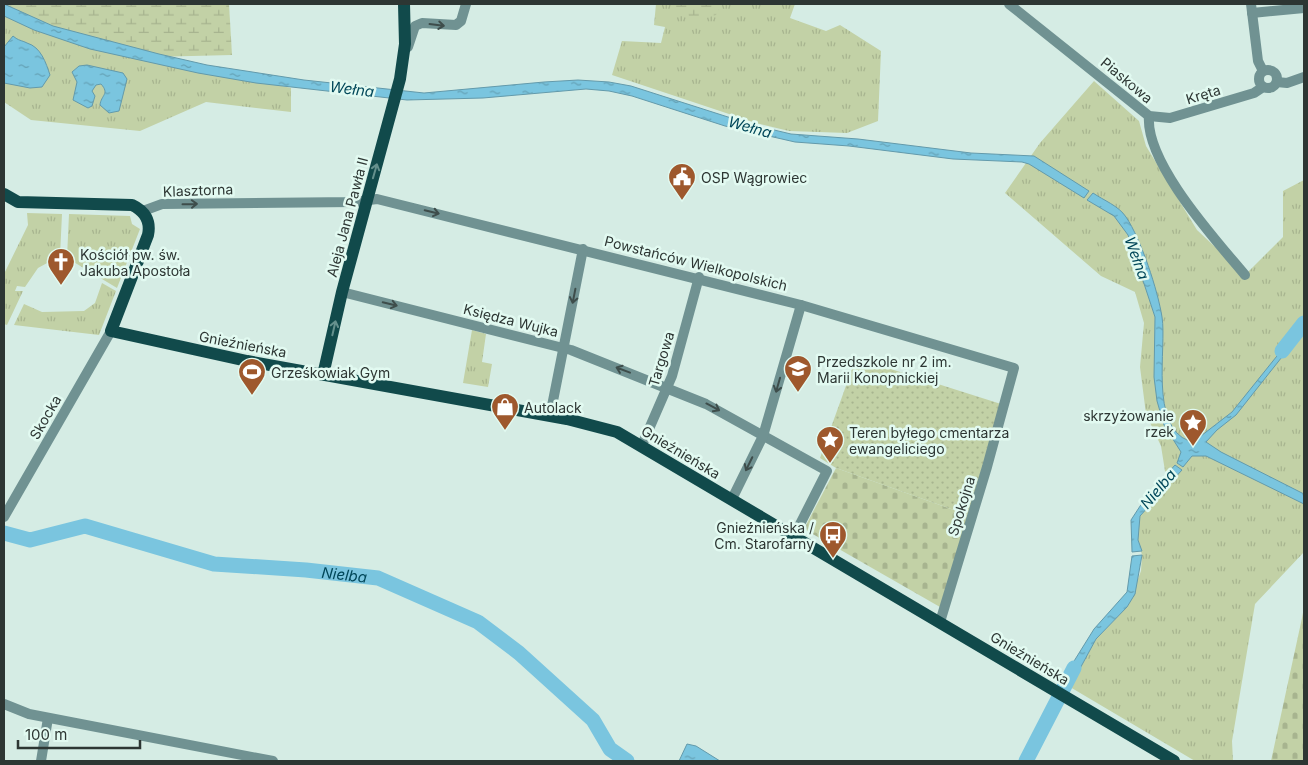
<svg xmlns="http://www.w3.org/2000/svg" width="1308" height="765" viewBox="0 0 1308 765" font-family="Inter,sans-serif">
	<defs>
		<pattern id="grass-tufts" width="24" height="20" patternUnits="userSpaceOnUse" patternTransform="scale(1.25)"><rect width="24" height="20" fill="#c2d1a6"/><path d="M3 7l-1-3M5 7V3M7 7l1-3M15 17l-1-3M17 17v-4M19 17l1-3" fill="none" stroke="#a7b48f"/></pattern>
		<pattern id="wetland-marsh" width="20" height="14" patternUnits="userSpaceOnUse" patternTransform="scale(1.25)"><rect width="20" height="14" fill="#c2d1a6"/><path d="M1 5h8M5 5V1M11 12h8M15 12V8" fill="none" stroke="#a7b48f"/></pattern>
		<pattern id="cemetery-stones" width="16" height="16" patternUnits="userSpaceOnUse" patternTransform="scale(1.25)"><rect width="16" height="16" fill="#c2d1a6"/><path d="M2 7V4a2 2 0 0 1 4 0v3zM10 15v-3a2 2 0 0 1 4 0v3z" fill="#a7b48f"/></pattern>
		<pattern id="park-dots" width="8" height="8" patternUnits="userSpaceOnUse" patternTransform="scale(1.25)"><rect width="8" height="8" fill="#c2d1a6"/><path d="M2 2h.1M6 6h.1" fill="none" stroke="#a7b48f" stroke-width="1.8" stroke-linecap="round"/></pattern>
		<pattern id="water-ripples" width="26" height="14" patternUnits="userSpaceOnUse" patternTransform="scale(1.25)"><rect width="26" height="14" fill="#7ac5df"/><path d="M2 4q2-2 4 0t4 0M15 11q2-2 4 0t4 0" fill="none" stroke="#64a1b5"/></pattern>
	</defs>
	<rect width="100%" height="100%" fill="#d5ece4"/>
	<g fill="url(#grass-tufts)">
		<polygon points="656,4 795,4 790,18 826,31 840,25 881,51 878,121 847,133 789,131 756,123 612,75 622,41 661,43 665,27 654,25"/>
		<polygon points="4,9 151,57 291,88 291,112 206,102 140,131 31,120 4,102"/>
		<polygon points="1094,81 1139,121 1146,146 1197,230 1245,275 1283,237 1283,191 1304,180 1304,552 1255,604 1232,741 1233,761 1195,761 1070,687 1096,639 1127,607 1141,571 1142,555 1138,540 1138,524 1140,516 1181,470 1175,466 1168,474 1165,471 1161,446 1146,414 1140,367 1144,323 1135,292 1101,276 1005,193 1040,143"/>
		<polygon points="27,213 62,214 60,256 38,268 25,287 17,286 15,291 23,291 7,325 4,324 4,274 28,225"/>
		<polygon points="69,214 130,216 132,224 140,229 117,288 67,258"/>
		<polygon points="102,283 116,291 99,335 14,325 24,304 42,312 84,311 95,303"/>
		<polygon points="472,330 486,334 482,362 492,364 488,387 463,383"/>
	</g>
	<g fill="url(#wetland-marsh)">
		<polygon points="4,4 229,4 232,55 151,57 96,44 4,9"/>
		<polygon points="673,4 721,4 716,15 699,20 677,11"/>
	</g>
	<g fill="url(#cemetery-stones)">
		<polygon points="836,468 968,515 940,607 804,529"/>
		<polygon points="1304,607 1304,761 1271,761 1302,618"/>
	</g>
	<polygon fill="url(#park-dots)" points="856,358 1001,404 968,515 836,468 820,458"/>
	<g fill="url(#water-ripples)" stroke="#639aab">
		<polygon points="4,4 53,26 159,54 207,65 304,80 424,93 544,82 578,80 609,82 631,86 753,125 791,134 858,139 971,153 1034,156 1089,191 1084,198 1029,164 1022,162 953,159 849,146 795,142 725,126 632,96 609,91 586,89 483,98 407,100 256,83 198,73 90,49 34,30 4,16"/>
		<path d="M13 36C19 41 21 40 27 43 41 47 46 63 50 75L42 87 30 88 4 83V47Z"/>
		<path d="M87 65 123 73 127 79 119 111 109 113 100 105C101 95 110 94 101 84L96 85 92 91 95 96 92 106 88 108 73 100 77 82 72 72 79 66Z"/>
		<path d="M1093 193C1103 200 1119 206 1126 217 1141 239 1158 291 1162 317 1167 348 1149 426 1189 441L1197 439 1232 412 1293 336 1297 338 1236 415 1217 430 1206 442 1221 452 1304 494V504L1206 456H1192L1183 467 1177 463 1181 452 1164 425 1157 401 1154 377 1155 317 1128 235 1114 216 1087 200Z"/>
		<polygon points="1175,465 1182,470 1140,516 1138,540 1142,551 1132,552 1131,520 1144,500"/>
		<polygon points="1142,555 1135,594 1127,607 1096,639 1070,687 1061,682 1094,629 1127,592 1132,556"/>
		<polygon points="687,744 696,746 720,761 679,761"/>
	</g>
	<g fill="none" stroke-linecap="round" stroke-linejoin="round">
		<g stroke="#7ac5df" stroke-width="15">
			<polyline points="1282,351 1304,323"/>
			<path id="s1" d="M4 533 30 540 85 526 214 564 306 570 378 578 478 622 519 653 593 720 610 749 627 761"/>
			<polyline points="1026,761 1074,668"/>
		</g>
		<g stroke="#709292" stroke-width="10">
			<polyline points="1009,4 1149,116 1170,118 1254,93 1263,87"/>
			<polyline points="1251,4 1258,61 1263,71"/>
			<polyline points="1252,13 1304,8"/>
			<polyline points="408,47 415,26 422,23 456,25 461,21 466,4"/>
			<circle cx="1268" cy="79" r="9"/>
			<polyline points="1277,82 1287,83 1304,77"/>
			<path d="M1149 116C1145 163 1216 240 1245 275"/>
			<polyline points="143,211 162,204 354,202 377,199 801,305 1014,368 987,467 940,622"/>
			<polyline points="342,292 571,350 706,404 827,471 794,536"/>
			<polyline points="550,416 583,249"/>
			<polyline points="642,445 672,376 699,277"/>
			<polyline points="732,499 763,436 801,305"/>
			<polyline points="4,517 111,331"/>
			<polyline points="4,704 29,714 273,761"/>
			<polyline points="41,761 48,718"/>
		</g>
		<g stroke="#114a4b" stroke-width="12">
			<path d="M4 194 18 202 132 205C145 211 151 221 148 235L111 331 247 361 567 419 617 432 1174 761"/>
			<polyline points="323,375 342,292 400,79 405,44 404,4"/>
		</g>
	</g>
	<defs><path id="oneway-shaft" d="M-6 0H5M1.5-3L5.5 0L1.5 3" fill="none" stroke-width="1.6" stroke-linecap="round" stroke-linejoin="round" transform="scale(1.25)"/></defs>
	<g stroke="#3e4d4b">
		<use href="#oneway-shaft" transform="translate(437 25) rotate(7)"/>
		<use href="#oneway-shaft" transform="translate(190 204) rotate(-1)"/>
		<use href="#oneway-shaft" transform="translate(432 212) rotate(13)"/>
		<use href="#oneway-shaft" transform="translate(574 296) rotate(101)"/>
		<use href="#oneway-shaft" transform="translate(390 304) rotate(14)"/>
		<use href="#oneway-shaft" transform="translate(623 370) rotate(-159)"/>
		<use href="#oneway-shaft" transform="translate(778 385) rotate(106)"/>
		<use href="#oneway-shaft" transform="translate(713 407) rotate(28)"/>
		<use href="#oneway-shaft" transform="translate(749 464) rotate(116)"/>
	</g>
	<g stroke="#65908d">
		<use href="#oneway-shaft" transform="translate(375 171) rotate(-74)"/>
		<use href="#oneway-shaft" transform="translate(334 328) rotate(-77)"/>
	</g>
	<defs>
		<symbol id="civic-pin" viewBox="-11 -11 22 30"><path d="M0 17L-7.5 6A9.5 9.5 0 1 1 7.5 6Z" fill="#9e582d" stroke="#e2faf1"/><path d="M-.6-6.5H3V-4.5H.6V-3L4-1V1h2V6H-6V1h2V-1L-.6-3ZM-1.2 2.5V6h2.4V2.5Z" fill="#fff"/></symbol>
		<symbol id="church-pin" viewBox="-11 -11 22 30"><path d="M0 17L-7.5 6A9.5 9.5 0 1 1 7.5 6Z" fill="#9e582d" stroke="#e2faf1"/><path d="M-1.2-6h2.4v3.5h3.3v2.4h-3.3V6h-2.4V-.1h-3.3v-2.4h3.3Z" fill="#fff"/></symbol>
		<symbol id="school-pin" viewBox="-11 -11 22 30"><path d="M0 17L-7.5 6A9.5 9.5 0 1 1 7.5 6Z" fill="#9e582d" stroke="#e2faf1"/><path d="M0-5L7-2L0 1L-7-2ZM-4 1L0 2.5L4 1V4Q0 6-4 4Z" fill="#fff"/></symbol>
		<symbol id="stadium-pin" viewBox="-11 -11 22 30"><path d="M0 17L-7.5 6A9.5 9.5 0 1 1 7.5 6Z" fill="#9e582d" stroke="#e2faf1"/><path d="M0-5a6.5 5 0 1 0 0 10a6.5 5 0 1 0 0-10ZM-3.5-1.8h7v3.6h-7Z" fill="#fff"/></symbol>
		<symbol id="shop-pin" viewBox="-11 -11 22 30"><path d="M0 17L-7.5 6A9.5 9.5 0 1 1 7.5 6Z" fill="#9e582d" stroke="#e2faf1"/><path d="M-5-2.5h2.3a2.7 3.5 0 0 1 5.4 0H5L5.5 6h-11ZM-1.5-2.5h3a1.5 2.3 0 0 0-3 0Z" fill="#fff"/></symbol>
		<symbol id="sight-pin" viewBox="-11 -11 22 30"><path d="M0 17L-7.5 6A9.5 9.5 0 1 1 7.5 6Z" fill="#9e582d" stroke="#e2faf1"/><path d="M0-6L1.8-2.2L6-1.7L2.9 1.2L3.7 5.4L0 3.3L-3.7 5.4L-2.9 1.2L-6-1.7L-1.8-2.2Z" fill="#fff"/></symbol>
		<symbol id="bus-pin" viewBox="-11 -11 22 30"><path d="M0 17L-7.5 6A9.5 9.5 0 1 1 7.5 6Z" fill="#9e582d" stroke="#e2faf1"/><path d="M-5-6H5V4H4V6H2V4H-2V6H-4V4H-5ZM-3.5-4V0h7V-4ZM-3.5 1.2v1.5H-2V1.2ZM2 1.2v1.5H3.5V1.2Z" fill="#fff"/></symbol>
	</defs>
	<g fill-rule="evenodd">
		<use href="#civic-pin" x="666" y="161" width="32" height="43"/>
		<use href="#church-pin" x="45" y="246" width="32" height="43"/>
		<use href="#school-pin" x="782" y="353" width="32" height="43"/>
		<use href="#stadium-pin" x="236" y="356" width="32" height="43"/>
		<use href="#shop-pin" x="489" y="391" width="32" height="43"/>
		<use href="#sight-pin" x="1177" y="407" width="32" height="43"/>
		<use href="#sight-pin" x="814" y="424" width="32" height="43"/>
		<use href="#bus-pin" x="817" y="519" width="32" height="43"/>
	</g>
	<g text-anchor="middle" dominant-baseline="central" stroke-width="5" stroke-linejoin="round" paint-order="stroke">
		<g font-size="14" fill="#2d3633" stroke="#e2faf1">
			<text transform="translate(1127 80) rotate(40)">Piaskowa</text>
			<text transform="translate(1203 94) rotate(-17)">Kręta</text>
			<text transform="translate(198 190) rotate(-2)">Klasztorna</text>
			<text transform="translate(347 217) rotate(-75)">Aleja Jana Pawła II</text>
			<text transform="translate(696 263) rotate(14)">Powstańców Wielkopolskich</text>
			<text transform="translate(511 320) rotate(14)">Księdza Wujka</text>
			<text transform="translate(243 344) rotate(11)">Gnieźnieńska</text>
			<text transform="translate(661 359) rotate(-73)">Targowa</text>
			<text transform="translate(45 417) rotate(-60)">Skocka</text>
			<text transform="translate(681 452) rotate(31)">Gnieźnieńska</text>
			<text transform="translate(961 506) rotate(-73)">Spokojna</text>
			<text transform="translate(1030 658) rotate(31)">Gnieźnieńska</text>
		</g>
		<g font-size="14" fill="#2d3633" stroke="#e2faf1" text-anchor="start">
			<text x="701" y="177">OSP Wągrowiec</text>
			<text x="80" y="254">Kościół pw. św.<tspan x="80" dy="16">Jakuba Apostoła</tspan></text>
			<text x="817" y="361">Przedszkole nr 2 im.<tspan x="817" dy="16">Marii Konopnickiej</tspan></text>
			<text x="271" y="372">Grześkowiak Gym</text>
			<text x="524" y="407">Autolack</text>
			<text x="1174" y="415" text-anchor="end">skrzyżowanie<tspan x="1174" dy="16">rzek</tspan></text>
			<text x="849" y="432">Teren byłego cmentarza<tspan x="849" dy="16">ewangeliciego</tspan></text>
			<text x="814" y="527" text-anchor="end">Gnieźnieńska /<tspan x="814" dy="16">Cm. Starofarny</tspan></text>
		</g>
		<g font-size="15" font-style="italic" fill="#014759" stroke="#e2faf1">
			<text transform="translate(352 89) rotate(7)">Wełna</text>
			<text transform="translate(750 127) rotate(16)">Wełna</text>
			<text transform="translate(1137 258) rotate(70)">Wełna</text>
			<text transform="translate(1158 489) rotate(-50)">Nielba</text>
			<text stroke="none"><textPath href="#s1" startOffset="349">Nielba</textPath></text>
		</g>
	</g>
	<rect width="1308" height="765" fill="none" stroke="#2d3633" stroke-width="10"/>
	<path d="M18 740v8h122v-8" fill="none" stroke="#2d3633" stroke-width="2.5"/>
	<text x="25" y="740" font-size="15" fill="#2d3633" stroke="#e2faf1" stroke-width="4" paint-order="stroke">100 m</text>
</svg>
